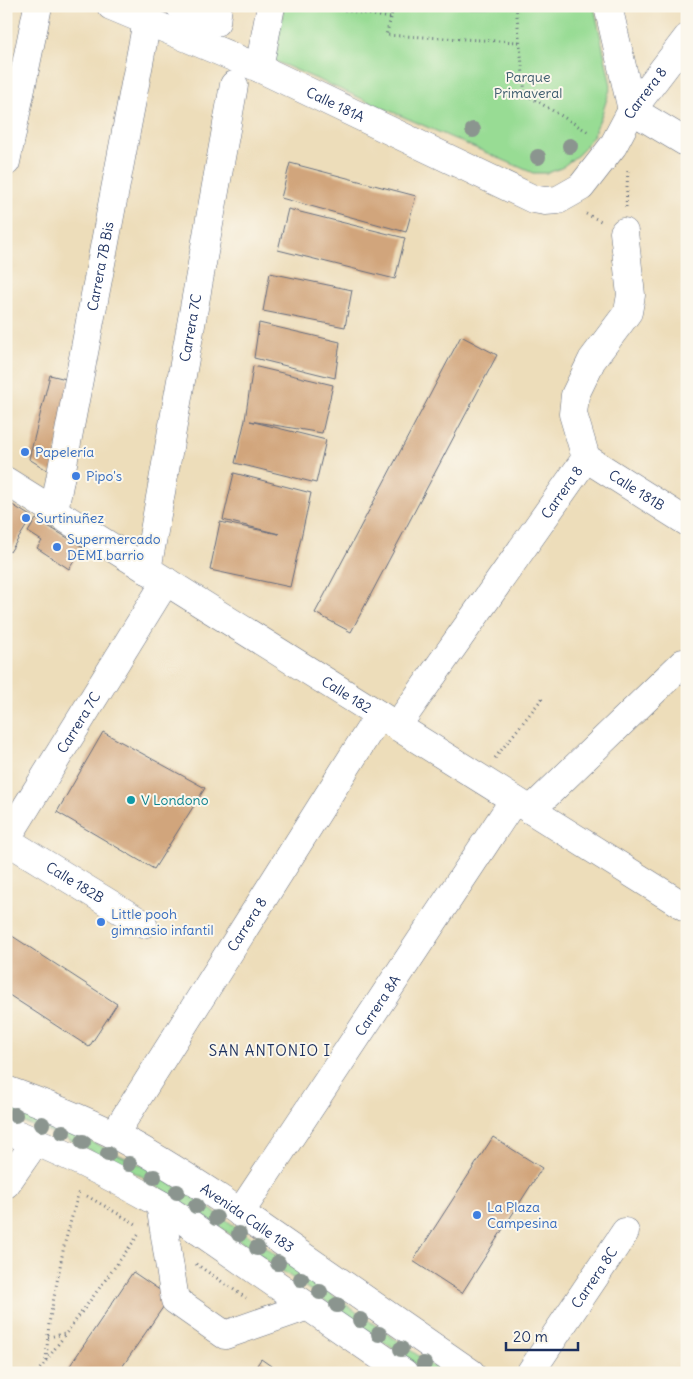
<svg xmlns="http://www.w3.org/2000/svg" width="693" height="1379" viewBox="0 0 693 1379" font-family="Delius,sans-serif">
	<rect width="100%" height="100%" fill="#fbf7ec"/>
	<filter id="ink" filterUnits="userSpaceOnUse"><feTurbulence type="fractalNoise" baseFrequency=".02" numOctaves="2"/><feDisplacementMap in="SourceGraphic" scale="10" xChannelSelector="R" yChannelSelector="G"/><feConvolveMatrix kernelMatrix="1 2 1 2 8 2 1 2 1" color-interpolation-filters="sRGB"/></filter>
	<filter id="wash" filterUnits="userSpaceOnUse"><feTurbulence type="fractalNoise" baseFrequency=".0096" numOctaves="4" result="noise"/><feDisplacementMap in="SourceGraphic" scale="20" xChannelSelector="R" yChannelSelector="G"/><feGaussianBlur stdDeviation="1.12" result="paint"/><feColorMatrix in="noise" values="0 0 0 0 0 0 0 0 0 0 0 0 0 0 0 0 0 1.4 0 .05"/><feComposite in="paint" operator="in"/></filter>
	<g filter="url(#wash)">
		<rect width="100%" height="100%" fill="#edddba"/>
		<g fill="#98dc94" stroke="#5a8679">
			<polygon points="284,6 594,6 611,86 602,114 593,136 579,154 561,168 548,173 533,173 275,61"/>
			<polygon points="10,1107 67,1130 151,1170 219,1215 443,1373 428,1373 214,1223 147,1179 66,1138 8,1117"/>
		</g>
		<g id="blocks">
			<g fill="#d1a57c">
				<polygon points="290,163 416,196 406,232 281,198"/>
				<polygon points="288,209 405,238 395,279 278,250"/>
				<polygon points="270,273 352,290 345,327 263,311"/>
				<polygon points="259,323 340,342 335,378 254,358"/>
				<polygon points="461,336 497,355 351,632 315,613"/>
				<polygon points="253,366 333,385 322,433 250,421 326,440 316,483 235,463 245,420"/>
				<polygon points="50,375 70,380 52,473 29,459"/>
				<polygon points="234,473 311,493 290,587 210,570 220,522 279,534 223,520"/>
				<polygon points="6,501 32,517 10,552 6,549"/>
				<polygon points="36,519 83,547 69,569 37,548 42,541 28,532"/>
				<polygon points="103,732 205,788 154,869 57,812"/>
				<polygon points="6,932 117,1004 89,1047 6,993"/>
				<polygon points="493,1137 542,1168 462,1293 413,1261"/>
				<polygon points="133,1272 170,1297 118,1373 65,1373"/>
				<polygon points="261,1359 281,1373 252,1373"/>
			</g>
		</g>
	</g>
	<g filter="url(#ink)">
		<use href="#blocks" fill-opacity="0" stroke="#646c7e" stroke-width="1"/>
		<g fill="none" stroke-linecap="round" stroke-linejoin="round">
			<defs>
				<g id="minor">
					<path id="s1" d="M111 6 259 68 533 199 545 201 558 200 581 187 613 146 632 110 687 38"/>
					<polyline points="180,6 216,22 218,6"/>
					<polyline points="608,6 632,110 687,143"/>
					<polyline points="259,68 271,6"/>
					<polyline points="6,162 38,6"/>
					<polyline points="586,458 573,414 575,395 592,360 628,312 631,295 624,232"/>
					<path id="s2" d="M586 458 687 522"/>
					<path id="s3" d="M6 481 687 908"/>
					<path id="s4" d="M54 511 147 21"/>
					<path id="s5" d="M147 570 234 85"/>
					<path id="s6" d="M397 726 586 458"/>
					<polyline points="531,810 683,663"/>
					<path id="s7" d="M6 840 166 581"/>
					<path id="s8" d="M6 840 143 924"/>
					<path id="s9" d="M114 1135 379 715"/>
					<polyline points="6,1184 36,1141"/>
					<polyline points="160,1204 175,1300 225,1335 308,1306"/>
					<path id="s10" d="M240 1213 514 800"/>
					<path id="s11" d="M530 1373 625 1232"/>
				</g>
				<g id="major">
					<path id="s12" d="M6 1090C42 1103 78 1117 113 1134 152 1154 189 1178 225 1202L471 1373"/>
					<path d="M6 1130C60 1150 110 1175 160 1204L404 1373"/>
				</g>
			</defs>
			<use href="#minor" stroke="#646c7e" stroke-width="29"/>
			<use href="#major" stroke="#646c7e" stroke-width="29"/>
			<g stroke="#646c7e" stroke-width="3" stroke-dasharray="1 4" stroke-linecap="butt">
				<polyline points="320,6 391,18 393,6"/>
				<polyline points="516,6 525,94 590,133"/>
				<polyline points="391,18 386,35 519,42"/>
				<polyline points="626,207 628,169"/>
				<polyline points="586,214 603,222"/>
				<polyline points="495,758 544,696"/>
				<polyline points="87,1196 136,1224"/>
				<polyline points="196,1264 246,1298"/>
				<polyline points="48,1337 65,1334"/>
				<polyline points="46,1360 49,1323 64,1246 79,1191"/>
				<polyline points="37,1373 139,1234"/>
			</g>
			<use href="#minor" stroke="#fff" stroke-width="28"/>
			<use href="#major" stroke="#fff" stroke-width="28"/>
		</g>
		<g fill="#8b958f">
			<circle cx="473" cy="130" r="8"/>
			<circle cx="570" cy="146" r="8"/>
			<circle cx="538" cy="157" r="8"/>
			<circle cx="15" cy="1115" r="8"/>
			<circle cx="42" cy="1124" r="8"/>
			<circle cx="63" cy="1132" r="8"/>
			<circle cx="83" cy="1142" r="8"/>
			<circle cx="108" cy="1154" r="8"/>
			<circle cx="129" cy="1164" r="8"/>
			<circle cx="154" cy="1177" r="8"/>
			<circle cx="177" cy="1192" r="8"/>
			<circle cx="196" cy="1206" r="8"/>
			<circle cx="216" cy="1218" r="8"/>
			<circle cx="239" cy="1234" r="8"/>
			<circle cx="257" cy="1248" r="8"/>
			<circle cx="278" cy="1263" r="8"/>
			<circle cx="301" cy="1279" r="8"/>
			<circle cx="320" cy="1292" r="8"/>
			<circle cx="337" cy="1305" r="8"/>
			<circle cx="360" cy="1320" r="8"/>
			<circle cx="379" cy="1334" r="8"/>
			<circle cx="401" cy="1349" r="8"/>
			<circle cx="424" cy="1364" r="8"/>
		</g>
	</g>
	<g fill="#3f7fe0" stroke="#fbf7ec" stroke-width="2">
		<circle cx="25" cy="452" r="5"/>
		<circle cx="76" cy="476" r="5"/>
		<circle cx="26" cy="518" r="5"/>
		<circle cx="57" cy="547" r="5"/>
		<circle cx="101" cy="922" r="5"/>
		<circle cx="477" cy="1215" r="5"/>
	</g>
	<circle fill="#0f9aa8" stroke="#fbf7ec" stroke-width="2" cx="131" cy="800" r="5"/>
	<g text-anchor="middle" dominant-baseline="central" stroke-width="4" stroke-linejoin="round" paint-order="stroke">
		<g font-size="14" fill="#3a5a6c" stroke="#fbf7ec">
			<text x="528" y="77">Parque<tspan x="528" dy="16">Primaveral</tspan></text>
		</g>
		<g font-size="14" fill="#1b2f5e" stroke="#fbf7ec">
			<text stroke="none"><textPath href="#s1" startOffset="630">Carrera 8</textPath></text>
			<text stroke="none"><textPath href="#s1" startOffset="245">Calle 181A</textPath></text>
			<text stroke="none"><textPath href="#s4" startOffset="249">Carrera 7B Bis</textPath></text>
			<text stroke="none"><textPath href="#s5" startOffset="246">Carrera 7C</textPath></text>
			<text stroke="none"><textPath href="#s2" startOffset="60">Calle 181B</textPath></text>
			<text stroke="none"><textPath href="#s6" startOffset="286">Carrera 8</textPath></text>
			<text stroke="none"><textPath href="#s3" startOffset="402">Calle 182</textPath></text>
			<text stroke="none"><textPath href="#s7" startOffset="138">Carrera 7C</textPath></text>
			<text stroke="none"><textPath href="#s8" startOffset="81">Calle 182B</textPath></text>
			<text stroke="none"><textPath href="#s9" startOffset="249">Carrera 8</textPath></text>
			<text stroke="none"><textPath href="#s10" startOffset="249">Carrera 8A</textPath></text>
			<text stroke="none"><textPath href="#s12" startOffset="274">Avenida Calle 183</textPath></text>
			<text stroke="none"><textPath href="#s11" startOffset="115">Carrera 8C</textPath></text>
		</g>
		<g font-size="14" fill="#366cbe" stroke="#fbf7ec" text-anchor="start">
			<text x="35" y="452">Papelería</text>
			<text x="86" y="476">Pipo's</text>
			<text x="36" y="518">Surtinuñez</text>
			<text x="67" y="539">Supermercado<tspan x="67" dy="16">DEMI barrio</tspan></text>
			<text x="111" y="914">Little pooh<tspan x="111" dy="16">gimnasio infantil</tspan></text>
			<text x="487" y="1207">La Plaza<tspan x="487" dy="16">Campesina</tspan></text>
		</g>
		<g font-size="14" fill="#0d838f" stroke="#fbf7ec" text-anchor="start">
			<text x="141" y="800">V Londono</text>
		</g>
		<g font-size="15" letter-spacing="1" fill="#1b2f5e" stroke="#fbf7ec">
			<text x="270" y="1050">SAN ANTONIO I</text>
		</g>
	</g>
	<rect width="693" height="1379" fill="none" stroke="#fbf7ec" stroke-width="25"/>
	<path d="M506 1342v8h72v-8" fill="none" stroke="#1b2f5e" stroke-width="2.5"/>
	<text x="513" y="1342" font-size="15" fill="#1b2f5e" stroke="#fbf7ec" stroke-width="4" paint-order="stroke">20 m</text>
</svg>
